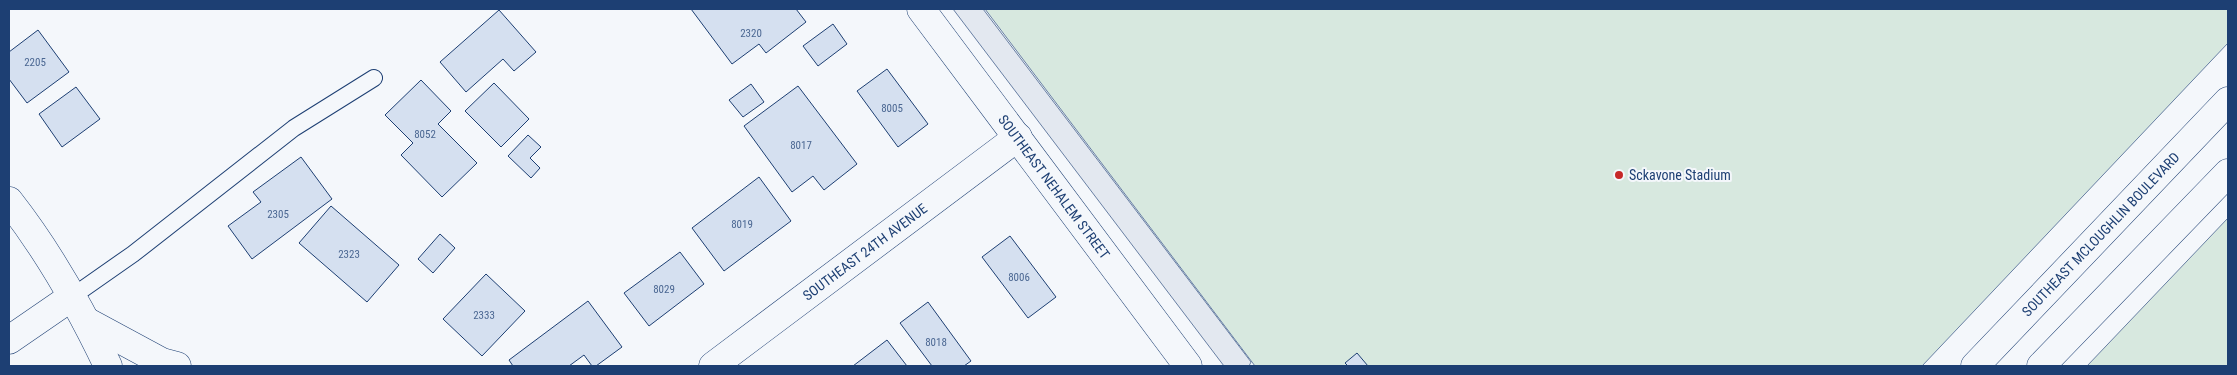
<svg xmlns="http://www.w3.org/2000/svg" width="2237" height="375" viewBox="0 0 2237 375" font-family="'Roboto Condensed',sans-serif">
	<rect width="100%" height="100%" fill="#f4f7fb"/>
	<g fill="#d7e8df" stroke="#687fa3">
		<polygon points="985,9 2228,9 2228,43 1922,366 1255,366"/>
		<polygon points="2228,218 2228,366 2087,366"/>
	</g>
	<polygon fill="#e3e8f0" stroke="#687fa3" points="953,9 983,9 1251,362 1249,366 1224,366"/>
	<g fill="#d5e0f0" stroke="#1d3f73">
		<polygon points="691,9 796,9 806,22 766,53 759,44 732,64"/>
		<polygon points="499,10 536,52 514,71 503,59 466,92 440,62"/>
		<polygon points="833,24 847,44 818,66 803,46"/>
		<polygon points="38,30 69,72 27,103 9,79 9,52"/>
		<polygon points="887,69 928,124 898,147 857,91"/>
		<polygon points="421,80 451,111 438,124 477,163 442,197 401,155 413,143 385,115"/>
		<polygon points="494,83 529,119 501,147 465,111"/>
		<polygon points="751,84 764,102 743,117 729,100"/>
		<polygon points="798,86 857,164 824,190 813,176 792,192 744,126"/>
		<polygon points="76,87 100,119 62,147 39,114"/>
		<polygon points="528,135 541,147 530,158 540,168 531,178 508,156"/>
		<polygon points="301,157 332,199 252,259 228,226 261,202 253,192"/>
		<polygon points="759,177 791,221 724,271 692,228"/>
		<polygon points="331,206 399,265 367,302 299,243"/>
		<polygon points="440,234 455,248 433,273 418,259"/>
		<polygon points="1010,236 1056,297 1028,318 982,257"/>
		<polygon points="680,252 704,284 649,326 624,293"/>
		<polygon points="486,274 525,311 482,356 443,319"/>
		<polygon points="588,301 622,347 596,366 592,366 584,355 569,366 513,366 509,360"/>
		<polygon points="928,302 971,361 964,366 932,366 900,323"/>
		<polygon points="887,340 907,366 853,366"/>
		<polygon points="1357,353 1368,366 1348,366 1345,363"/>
	</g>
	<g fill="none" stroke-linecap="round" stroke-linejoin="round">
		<defs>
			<polyline id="service" points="73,296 133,254 294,128 374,78"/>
			<g id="minor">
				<path id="s1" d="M921 9 1188 366"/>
				<polyline points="9,340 73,296"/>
				<path id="s2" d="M713 366 1018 137"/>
			</g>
			<g id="primary">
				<path d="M9 201C49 252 80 307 108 366"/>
				<polyline points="86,321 162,362 177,366"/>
			</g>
			<g id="trunk">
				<path id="s3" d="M1975 366 2228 101"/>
				<polyline points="2041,366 2228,173"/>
			</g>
		</defs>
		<use href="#service" stroke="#1d3f73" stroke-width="18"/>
		<use href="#minor" stroke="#1d3f73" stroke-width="29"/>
		<use href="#primary" stroke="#1d3f73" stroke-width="29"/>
		<use href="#trunk" stroke="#1d3f73" stroke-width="29"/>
		<use href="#service" stroke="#f4f7fb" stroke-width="16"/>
		<use href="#minor" stroke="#f4f7fb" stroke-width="28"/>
		<use href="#primary" stroke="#f4f7fb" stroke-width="28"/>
		<use href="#trunk" stroke="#f4f7fb" stroke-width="28"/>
	</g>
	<circle fill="#c62828" stroke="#f4f7fb" stroke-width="2" cx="1619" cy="175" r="5"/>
	<g text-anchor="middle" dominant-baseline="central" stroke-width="4" stroke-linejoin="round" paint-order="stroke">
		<g font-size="11" fill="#4b6792">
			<text x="751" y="33">2320</text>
			<text x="35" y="62">2205</text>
			<text x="892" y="108">8005</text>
			<text x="425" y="134">8052</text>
			<text x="801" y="145">8017</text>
			<text x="278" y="214">2305</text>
			<text x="742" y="224">8019</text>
			<text x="349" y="254">2323</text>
			<text x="1019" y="277">8006</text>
			<text x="664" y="289">8029</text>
			<text x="484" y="315">2333</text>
			<text x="936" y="342">8018</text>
		</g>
		<g font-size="14" fill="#1d3f73" stroke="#f4f7fb" text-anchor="start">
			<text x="1629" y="175">Sckavone Stadium</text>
		</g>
		<g font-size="14" fill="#1d3f73" stroke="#f4f7fb">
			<text stroke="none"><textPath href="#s1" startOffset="222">SOUTHEAST NEHALEM STREET</textPath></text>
			<text stroke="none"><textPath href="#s3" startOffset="182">SOUTHEAST MCLOUGHLIN BOULEVARD</textPath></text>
			<text stroke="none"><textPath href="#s2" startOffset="190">SOUTHEAST 24TH AVENUE</textPath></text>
		</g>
	</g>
	<rect width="2237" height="375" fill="none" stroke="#1d3f73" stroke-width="20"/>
</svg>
